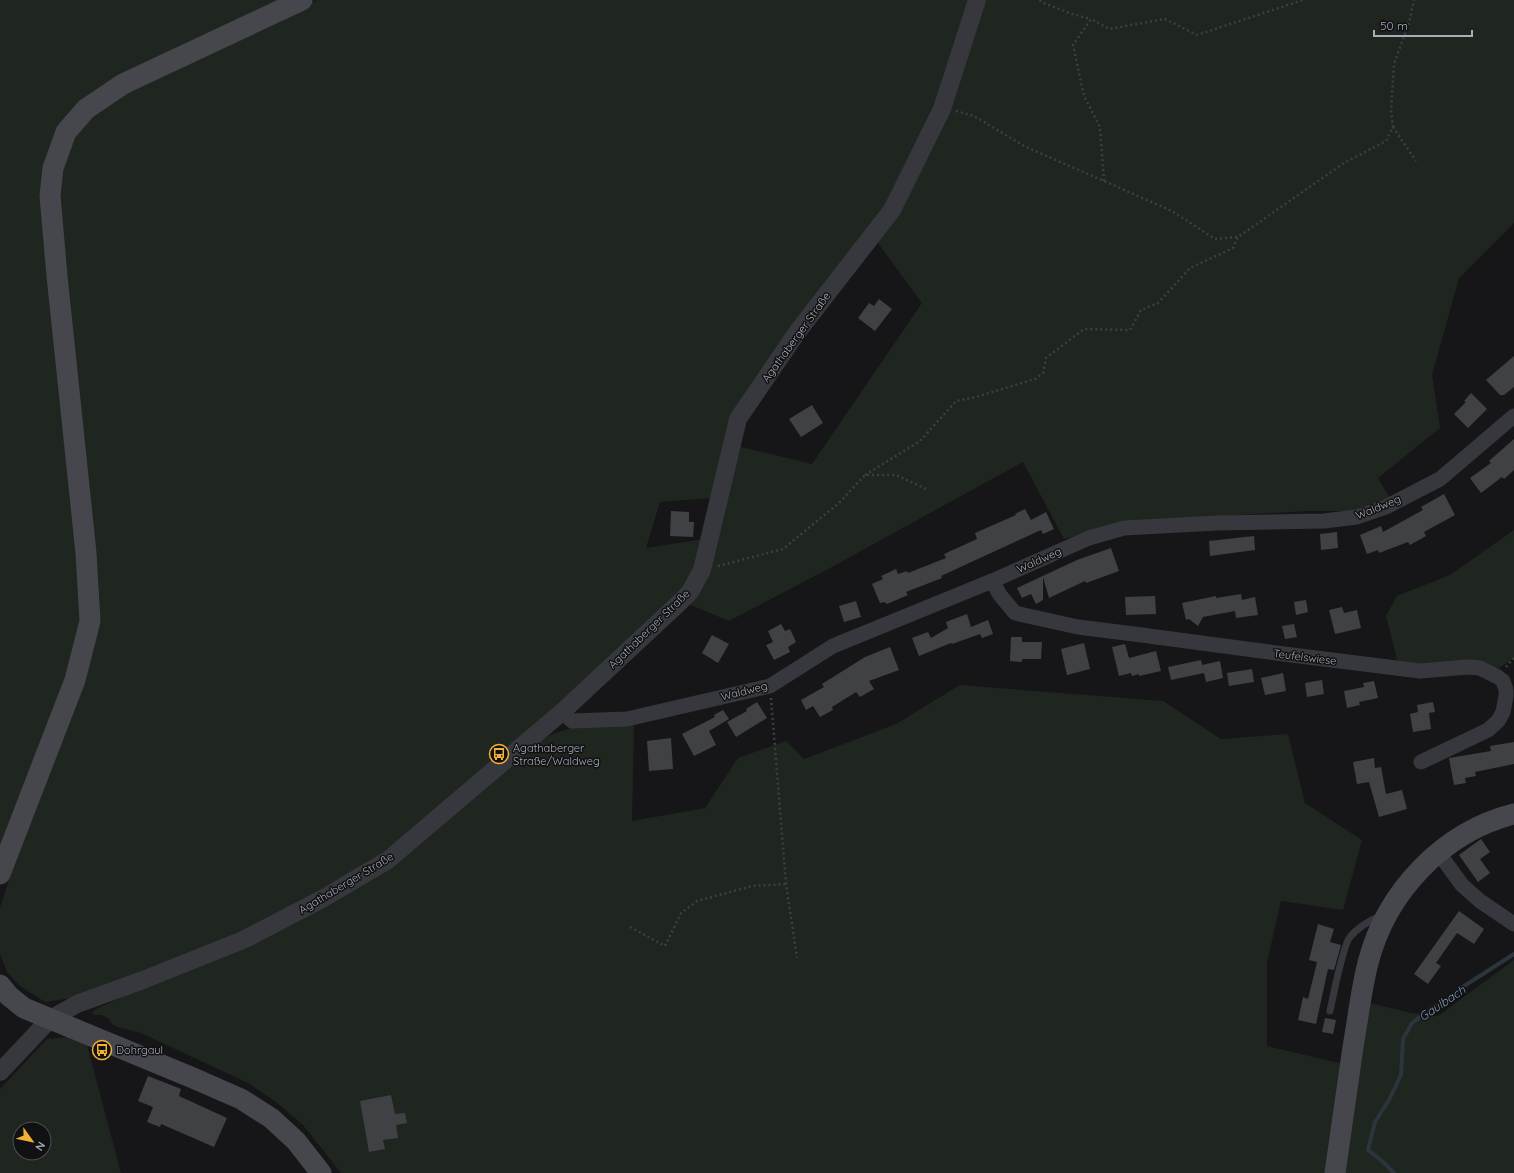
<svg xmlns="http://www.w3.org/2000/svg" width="1514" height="1173" viewBox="0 0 1514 1173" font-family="Quicksand,sans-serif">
	<rect width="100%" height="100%" fill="#161618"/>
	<g fill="#1e261f" fill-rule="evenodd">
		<polygon points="0,0 286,0 59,133 68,453 82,627 62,696 0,854"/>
		<polygon points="317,0 1514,0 1514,223 1459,278 1432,375 1440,428 1378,478 1390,498 1355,511 1308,511 1136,521 1064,539 1023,462 830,568 729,621 686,603 737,446 812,464 922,303 869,231 732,416 713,498 660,502 646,548 704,539 691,582 541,721 386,854 243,935 79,997 45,1002 20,986 7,972 0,954 0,908 25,829 86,675 59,199 60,165 72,136 92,114 129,88"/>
		<polygon points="1514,530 1514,658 1499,668 1470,662 1422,666 1398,663 1386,616 1397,596 1450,575"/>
		<polygon points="960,685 1163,701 1221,739 1288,734 1305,803 1362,840 1343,910 1281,901 1267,962 1267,1046 1343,1064 1366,1002 1411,1013 1438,1016 1514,960 1514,1173 341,1173 303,1125 276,1102 248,1083 141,1033 118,1027 112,1024 108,1018 102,1015 95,1015 92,1013 96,1009 324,904 548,736 573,727 634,725 632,821 705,808 738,758 786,741 804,759 896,724"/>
		<path d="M68 1037 87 1045 121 1173H0V1089L47 1039ZM20 1129H44V1153H20Z"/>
	</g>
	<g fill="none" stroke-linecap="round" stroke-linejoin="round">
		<polyline stroke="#2c353c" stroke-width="4" points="1394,1173 1382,1161 1368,1150 1375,1122 1389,1100 1401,1075 1403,1039 1412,1023 1432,1008 1453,996 1461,988 1514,954"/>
	</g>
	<g fill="#404145">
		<polygon points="879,299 892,309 875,331 858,318 869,303 874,306"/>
		<polygon points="1514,356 1514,387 1504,395 1500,395 1486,380"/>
		<polygon points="1471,393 1487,409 1468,428 1454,414 1466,402 1464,401"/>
		<polygon points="812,405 823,423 801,437 789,419"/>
		<polygon points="1514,439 1514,470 1504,479 1502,477 1481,493 1470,478 1491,463 1489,461"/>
		<polygon points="1444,494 1455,515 1424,532 1426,536 1410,545 1408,542 1379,553 1378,550 1367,554 1360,535 1381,526 1383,532 1423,510 1421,507"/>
		<polygon points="1025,509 1031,520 1046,512 1054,529 1043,534 1041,530 941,576 942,578 906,592 908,595 887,604 884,602 880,603 872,584 883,579 881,576 896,569 898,574 907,571 908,573 946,558 944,554 977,539 975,533 1016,515 1015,514"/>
		<polygon points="671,511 689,512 689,522 694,522 693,537 670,536"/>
		<polygon points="1337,532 1338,548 1321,550 1320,534"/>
		<polygon points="1254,536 1255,550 1210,556 1209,541"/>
		<polygon points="1111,548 1119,571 1086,583 1085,581 1049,598 1043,577 1043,600 1036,604 1031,594 1022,598 1017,588 1077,560"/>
		<polygon points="1241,594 1242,600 1255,597 1258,615 1236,618 1235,611 1203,617 1198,626 1189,619 1186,620 1182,603 1216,596 1216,598"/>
		<polygon points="1155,596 1156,614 1126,615 1125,597"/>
		<polygon points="1306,600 1308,612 1296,615 1294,602"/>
		<polygon points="856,601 861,617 844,622 839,606"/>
		<polygon points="1342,607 1344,613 1357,610 1361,628 1335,634 1329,610"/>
		<polygon points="967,614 971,627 988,620 993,634 982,638 980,634 952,644 951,643 919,656 912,638 928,632 931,638 948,628 946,622"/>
		<polygon points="781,624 785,631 790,629 796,642 788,647 790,652 774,660 766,645 773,642 768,631"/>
		<polygon points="1294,624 1297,637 1285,639 1282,626"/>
		<polygon points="712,635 729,644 718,663 702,653"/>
		<polygon points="1011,637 1022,637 1022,642 1042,642 1041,659 1022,659 1022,662 1010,661"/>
		<polygon points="1084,643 1090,669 1067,675 1061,649"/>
		<polygon points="1125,644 1129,658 1156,651 1161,671 1139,676 1139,674 1132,676 1131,673 1119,676 1112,647"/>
		<polygon points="890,647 899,670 869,681 874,689 860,697 856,692 832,707 833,710 820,717 813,706 806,710 801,700 824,687 822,684 865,657"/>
		<polygon points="1201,660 1203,668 1202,665 1220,661 1223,678 1206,682 1204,673 1171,680 1168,667"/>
		<polygon points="1252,669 1254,682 1229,686 1227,673"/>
		<polygon points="1283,673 1286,691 1265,695 1261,678"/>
		<polygon points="1322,680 1324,694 1307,697 1305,683"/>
		<polygon points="1374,681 1378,698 1359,702 1360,705 1347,708 1344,691 1364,687 1363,683"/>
		<polygon points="757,702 767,718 736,737 727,722 747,711 746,709"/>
		<polygon points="1433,702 1435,712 1429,713 1431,729 1413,732 1410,714 1418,712 1417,705"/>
		<polygon points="723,710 729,719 709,731 716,745 694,756 682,734 715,717 714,715"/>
		<polygon points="671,738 673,769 649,771 647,741"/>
		<polygon points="1514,742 1514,764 1475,772 1476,776 1465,778 1466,783 1454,785 1449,758 1491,751 1490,746"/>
		<polygon points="1374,758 1375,768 1381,767 1386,794 1402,790 1407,809 1379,817 1369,782 1357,784 1353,762"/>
		<polygon points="1481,839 1490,852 1480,859 1490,873 1478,882 1459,855"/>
		<polygon points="1459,911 1484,929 1474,944 1457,933 1436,963 1441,966 1428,984 1414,974"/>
		<polygon points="1318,924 1334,929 1330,942 1341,945 1334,970 1328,969 1316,1024 1298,1020 1303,997 1308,999 1317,962 1309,960"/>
		<polygon points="1325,1018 1336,1020 1333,1034 1322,1032"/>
		<polygon points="148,1076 181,1089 179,1096 227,1118 214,1147 161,1124 160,1127 147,1122 153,1107 138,1101"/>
		<polygon points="391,1095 395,1114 405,1113 407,1123 396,1125 398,1138 383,1140 385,1149 369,1152 360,1101"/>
	</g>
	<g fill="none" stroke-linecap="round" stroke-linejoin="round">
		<g stroke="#3d3f44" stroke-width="2.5" stroke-dasharray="2 3" stroke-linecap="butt">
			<polyline points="1040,0 1041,2 1072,14 1091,19"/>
			<polyline points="956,111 974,116 1024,146 1172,211 1215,239 1238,237 1344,163 1386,141 1393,127 1391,109 1394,64 1409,23 1414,0"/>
			<polyline points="1393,127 1416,161"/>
			<polyline points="1104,181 1100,127 1084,96 1073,45 1091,19 1109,29 1165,19 1197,35 1303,0"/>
			<polyline points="865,475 920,441 956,401 976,397 1035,379 1043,373 1046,358 1084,329 1130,330 1141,310 1158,303 1190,268 1233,248 1238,237"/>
			<polyline points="718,566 783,549 839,503 865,475 896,475 926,489"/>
			<polyline points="1506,667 1514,658"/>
			<polyline points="771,698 786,884 797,958"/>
			<polyline points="630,927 665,946 681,913 697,901 752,886 786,884"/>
		</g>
		<path stroke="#37383d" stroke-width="7" d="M1330 1011C1333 997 1343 945 1350 937 1358 927 1369 921 1380 916"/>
		<g stroke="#37383d" stroke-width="15">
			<polyline points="992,581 1000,595 1015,613 1078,627 1134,634 1284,654 1420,671 1468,667 1480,668 1498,677 1503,681 1506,690 1506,696 1503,712 1498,721 1488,730 1421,762"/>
			<polyline points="562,712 572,721 627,719 770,686 833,646 992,581 1089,538 1124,528 1217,523 1324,521 1357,517 1386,507 1440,479 1514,416"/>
			<polyline points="1438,852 1462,885 1480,901 1514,924"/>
		</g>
		<polyline stroke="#37383d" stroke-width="18" points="0,1072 50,1019 77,1004 143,980 243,940 322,899 388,860 562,712 679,603 690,592 702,570 738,419 798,331 892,210 942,109 977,0"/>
		<g stroke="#45474d" stroke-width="21">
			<polyline points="0,874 75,680 90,621 86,553 57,276 50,196 53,168 66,132 86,109 123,84 302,0"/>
			<polyline points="0,985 9,996 24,1008 193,1078 241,1099 271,1118 296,1141 321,1173"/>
			<path d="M1335 1173C1341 1131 1347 1089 1353 1047 1358 1019 1361 990 1368 963 1386 892 1443 832 1514 814"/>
		</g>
	</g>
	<defs>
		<symbol id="bus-ring" viewBox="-11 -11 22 22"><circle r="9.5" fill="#111113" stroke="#f2b134" stroke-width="1.5"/><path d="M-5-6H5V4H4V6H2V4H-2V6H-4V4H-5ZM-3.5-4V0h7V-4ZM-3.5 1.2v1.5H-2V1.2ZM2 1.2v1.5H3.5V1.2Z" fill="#f2b134"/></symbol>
	</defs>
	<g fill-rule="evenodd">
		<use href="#bus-ring" x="488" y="743" width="22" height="22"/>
		<use href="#bus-ring" x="91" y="1039" width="22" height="22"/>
	</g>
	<g text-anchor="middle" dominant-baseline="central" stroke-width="3" stroke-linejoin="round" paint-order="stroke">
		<g font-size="11" fill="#a8adb8" stroke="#111113">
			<text transform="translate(796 337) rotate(-54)">Agathaberger Straße</text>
			<text transform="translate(1378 507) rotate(-22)">Waldweg</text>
			<text transform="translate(1039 560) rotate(-24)">Waldweg</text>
			<text transform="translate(649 629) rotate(-44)">Agathaberger Straße</text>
			<text transform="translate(1305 657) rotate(7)">Teufelswiese</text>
			<text transform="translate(744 691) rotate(-14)">Waldweg</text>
			<text transform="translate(346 883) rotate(-31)">Agathaberger Straße</text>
		</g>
		<g font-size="11" fill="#a8adb8" stroke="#111113" text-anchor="start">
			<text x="513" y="748">Agathaberger<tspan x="513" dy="13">Straße/Waldweg</tspan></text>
			<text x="116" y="1050">Dohrgaul</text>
		</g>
		<g font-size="12" font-style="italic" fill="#7f9bb3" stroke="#111113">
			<text transform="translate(1442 1003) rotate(-34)">Gaulbach</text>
		</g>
	</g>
	<g transform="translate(32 1141) rotate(123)"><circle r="19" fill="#111113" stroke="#4d4f55"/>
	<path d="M0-3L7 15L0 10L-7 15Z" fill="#f2b134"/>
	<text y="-6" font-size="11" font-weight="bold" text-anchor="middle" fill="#a8adb8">N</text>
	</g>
	<path d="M1374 30v6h98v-6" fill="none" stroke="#a8adb8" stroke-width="2"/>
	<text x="1380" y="30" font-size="12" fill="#a8adb8" stroke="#111113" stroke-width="3" paint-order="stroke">50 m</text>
</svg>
